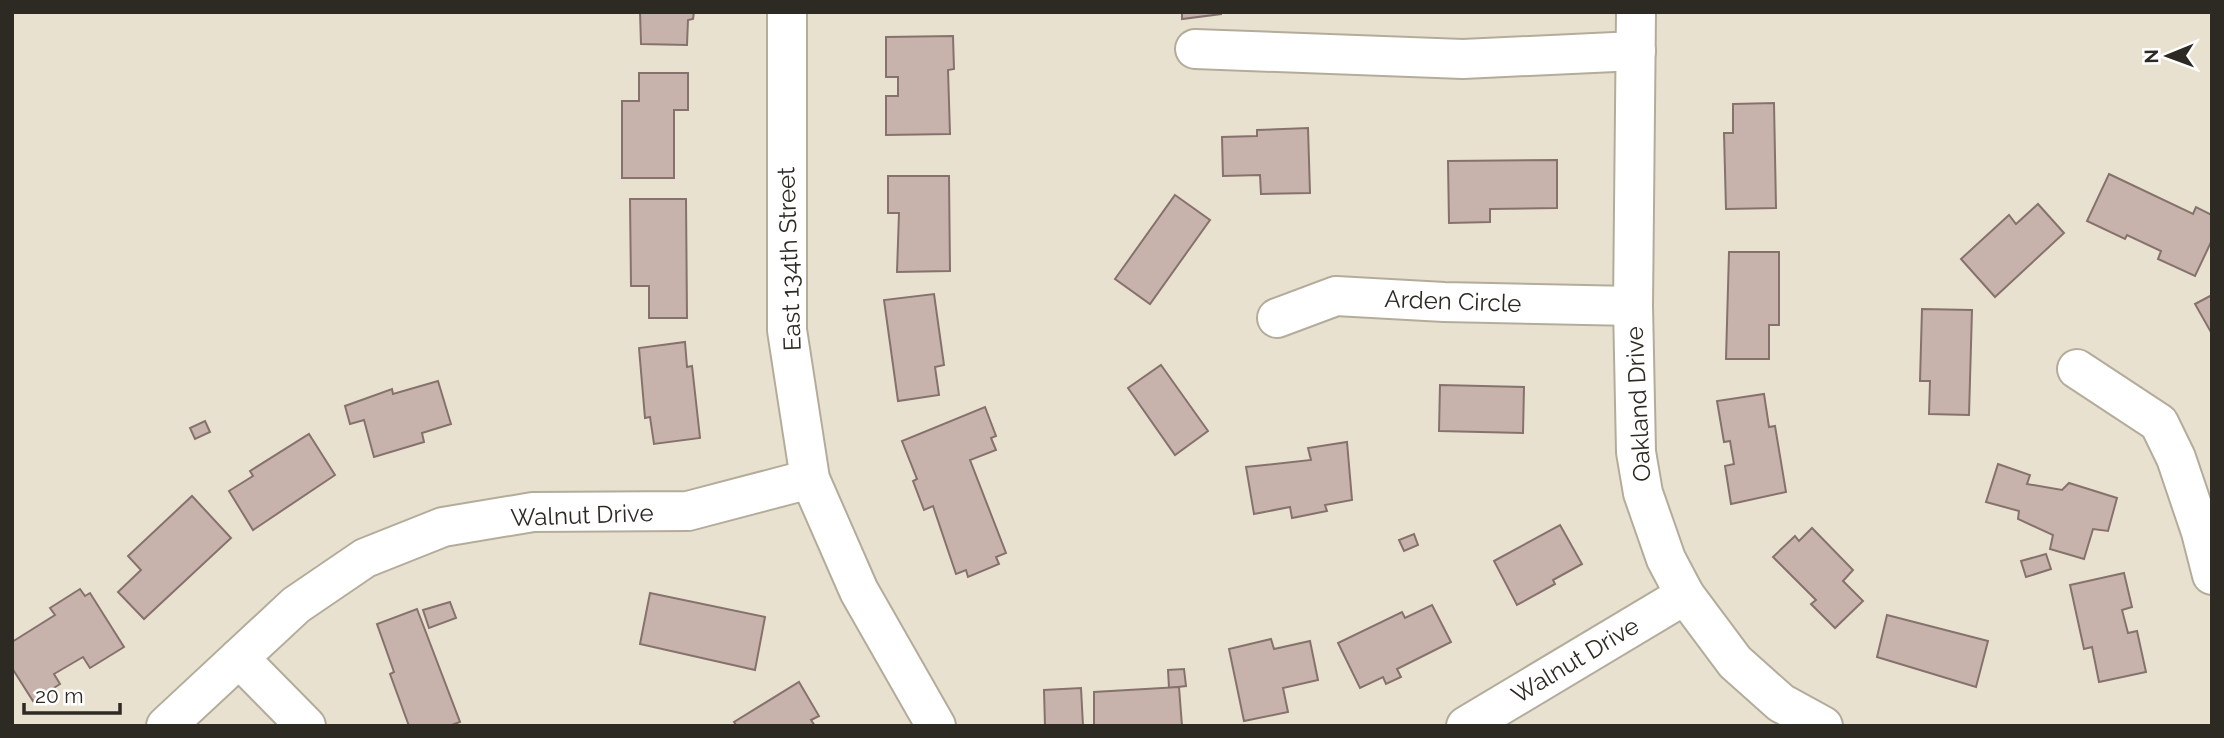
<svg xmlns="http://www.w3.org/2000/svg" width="2224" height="738" viewBox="0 0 2224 738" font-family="Raleway,sans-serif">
	<rect width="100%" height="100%" fill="#e9e1cf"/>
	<g fill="#c8b3ac" stroke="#86726d" stroke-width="2">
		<polygon points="640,12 694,12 693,19 688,20 687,45 641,44"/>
		<polygon points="1182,12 1221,12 1221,14 1182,19"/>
		<polygon points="953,36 954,69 948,70 950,134 886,135 886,96 898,96 898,77 886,77 886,37"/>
		<polygon points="639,73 688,73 688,110 674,110 674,178 622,178 622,101 639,101"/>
		<polygon points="1774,103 1776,208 1726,209 1724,133 1733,133 1733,104"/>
		<polygon points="1308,128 1310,193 1261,194 1260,175 1223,176 1222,137 1257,136 1257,130"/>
		<polygon points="1557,160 1557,208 1490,209 1490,222 1449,223 1448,161"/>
		<polygon points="2109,174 2193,214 2196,207 2212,215 2212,240 2195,276 2158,259 2161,251 2127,235 2125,239 2087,221"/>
		<polygon points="888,176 949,176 950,271 897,272 899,213 888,213"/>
		<polygon points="1175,195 1210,220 1150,304 1115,279"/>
		<polygon points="630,199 686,199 687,318 649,318 649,286 631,286"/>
		<polygon points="2038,204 2064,233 1995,297 1961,259 2009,215 2016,224"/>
		<polygon points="1729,252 1779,252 1779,325 1769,325 1769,359 1726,359"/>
		<polygon points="934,294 944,365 935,367 939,395 898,401 884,300"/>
		<polygon points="2212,295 2212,334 2195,304"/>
		<polygon points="1922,309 1972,310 1969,415 1929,414 1930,381 1920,381"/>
		<polygon points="685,342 687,367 692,366 700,438 654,444 650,417 645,418 639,348"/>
		<polygon points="1161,365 1208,431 1175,455 1128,388"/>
		<polygon points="438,381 451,424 422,433 424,442 374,457 364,420 350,424 345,406 392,389 393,394"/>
		<polygon points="1440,385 1524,387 1523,433 1439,431"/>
		<polygon points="1764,394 1769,427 1775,426 1786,492 1731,504 1725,466 1734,464 1730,441 1724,442 1717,401"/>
		<polygon points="985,407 996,436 991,438 996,450 970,460 1006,553 996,557 999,564 968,577 966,570 956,574 933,506 924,510 913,481 917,479 902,441"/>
		<polygon points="205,421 210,432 195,439 190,428"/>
		<polygon points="309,434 335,475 253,530 229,491 253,476 250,471"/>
		<polygon points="1347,442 1352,500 1325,505 1327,511 1292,518 1290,507 1254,514 1246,467 1311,460 1308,448"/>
		<polygon points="1998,464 2030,475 2027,484 2062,490 2069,483 2117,498 2108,531 2093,529 2084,559 2050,549 2053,535 2018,519 2019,511 1986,502"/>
		<polygon points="192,496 231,538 144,619 118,592 141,570 128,556"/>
		<polygon points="1560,525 1582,564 1553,580 1555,584 1517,605 1494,561"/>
		<polygon points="1812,528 1853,570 1843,581 1863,601 1835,628 1811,604 1816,600 1773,557 1795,536 1799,541"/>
		<polygon points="1414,534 1418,545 1404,551 1399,540"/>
		<polygon points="2046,554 2051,569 2026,577 2021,561"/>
		<polygon points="2124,573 2132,607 2122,610 2128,633 2137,631 2146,672 2099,682 2092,647 2084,649 2070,585"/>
		<polygon points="80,589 85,596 90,593 124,647 90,668 83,657 54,674 60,684 33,701 12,668 12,642 55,615 50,608"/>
		<polygon points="650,593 765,617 755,670 640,644"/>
		<polygon points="450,602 456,618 429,628 423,610"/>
		<polygon points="1432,605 1451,642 1397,669 1401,677 1386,684 1383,677 1360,688 1338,643 1402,612 1405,618"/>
		<polygon points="417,609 460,722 449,726 409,726 390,674 394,672 377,624"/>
		<polygon points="1887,615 1988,641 1976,687 1877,657"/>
		<polygon points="1271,639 1274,649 1310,641 1318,680 1283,688 1288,712 1244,721 1229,649"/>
		<polygon points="1184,669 1186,686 1169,688 1168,670"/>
		<polygon points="799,682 819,716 811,720 815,726 737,726 734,722"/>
		<polygon points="1179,687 1182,726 1094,726 1094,692"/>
		<polygon points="1081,688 1083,726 1045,726 1044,690"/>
	</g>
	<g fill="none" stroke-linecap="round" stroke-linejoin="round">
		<defs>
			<g id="minor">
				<polyline points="787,12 787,330 810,479 859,591 936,726"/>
				<polyline points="1636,12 1633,306 1636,452 1643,493 1666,559 1685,595 1735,662 1781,703 1823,726"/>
				<polyline points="1195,49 1463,59 1636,51"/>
				<polyline points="1277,318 1336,296 1444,302 1633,306"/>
				<polyline points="2077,369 2159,423 2176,458 2201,532 2212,575"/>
				<polyline points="239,658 306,726"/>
				<polyline points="166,726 296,605 365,558 443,527 533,512 688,511 810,479"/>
				<polyline points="1466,726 1685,595"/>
			</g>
		</defs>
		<use href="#minor" stroke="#b4ac9b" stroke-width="42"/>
		<use href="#minor" stroke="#fff" stroke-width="38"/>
	</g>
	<g text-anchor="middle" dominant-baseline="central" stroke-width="7" stroke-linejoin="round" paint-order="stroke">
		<g font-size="24" fill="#2d2a23" stroke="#fff">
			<text transform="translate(789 259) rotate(-92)">East 134th Street</text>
			<text transform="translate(1453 301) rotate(2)">Arden Circle</text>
			<text transform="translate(1638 404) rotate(-93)">Oakland Drive</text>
			<text transform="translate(582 515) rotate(-2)">Walnut Drive</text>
			<text transform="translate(1575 660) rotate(-31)">Walnut Drive</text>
		</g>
	</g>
	<rect width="2224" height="738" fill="none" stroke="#2d2a23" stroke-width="28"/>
	<g transform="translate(2168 56) rotate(269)" stroke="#ffffff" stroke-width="5" paint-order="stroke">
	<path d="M0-5L12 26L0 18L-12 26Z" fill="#2d2a23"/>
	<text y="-10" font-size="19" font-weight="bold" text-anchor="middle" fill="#2d2a23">N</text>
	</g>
	<path d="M24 703v10h96v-10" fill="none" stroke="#2d2a23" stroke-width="3.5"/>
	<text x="35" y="703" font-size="21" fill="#2d2a23" stroke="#ffffff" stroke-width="5" paint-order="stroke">20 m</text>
</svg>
